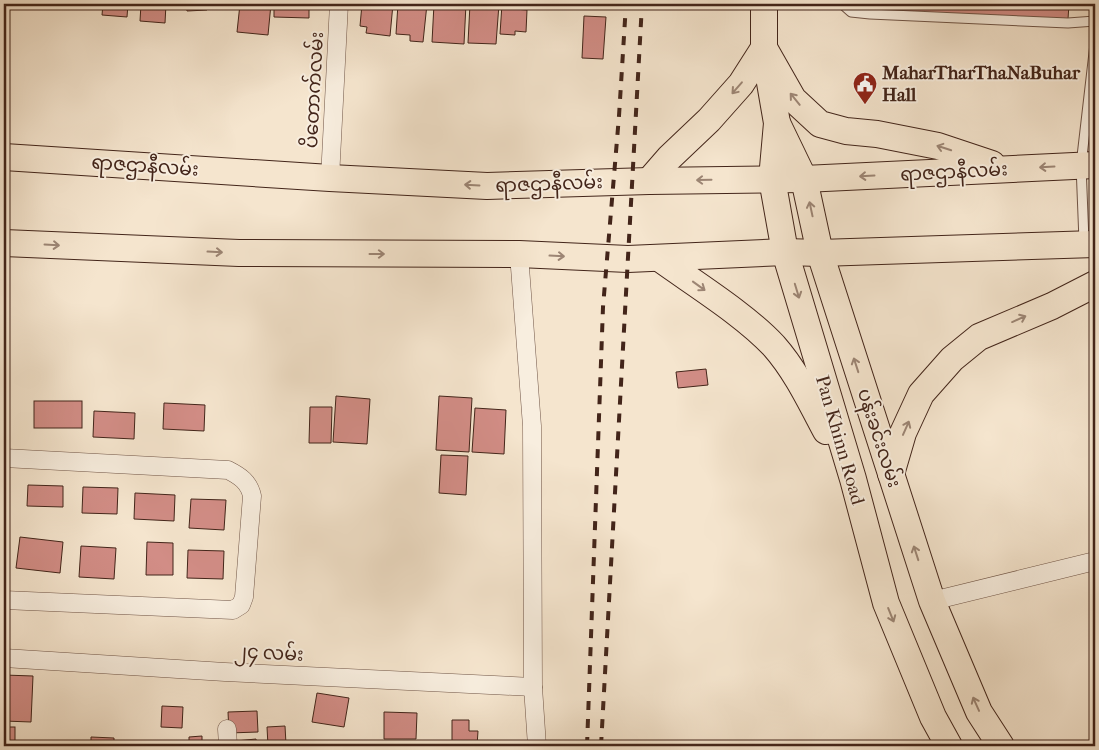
<svg xmlns="http://www.w3.org/2000/svg" width="1099" height="750" viewBox="0 0 1099 750" font-family="'IM FELL French Canon','Noto Sans Myanmar',serif">
	<rect width="100%" height="100%" fill="#f5e5ce"/>
	<filter id="stains"><feTurbulence type="fractalNoise" baseFrequency=".004" numOctaves="4"/><feColorMatrix values="0 0 0 0 .2 0 0 0 0 .09 0 0 0 0 .02 0 0 0 .5 -.17"/></filter>
	<radialGradient id="worn" r=".72"><stop offset=".6" stop-color="#630" stop-opacity="0"/><stop offset="1" stop-color="#630" stop-opacity=".3"/></radialGradient>
	<g fill="#d28d86" stroke="#43251a">
		<polygon points="103,4 128,4 127,17 102,15"/>
		<polygon points="141,4 166,4 165,23 140,21"/>
		<polygon points="186,4 207,4 207,10 187,11"/>
		<polygon points="240,4 271,4 268,35 237,32"/>
		<polygon points="274,4 309,4 309,18 274,17"/>
		<polygon points="362,4 393,4 390,36 366,33 367,27 360,26"/>
		<polygon points="398,4 427,4 423,42 410,41 410,35 396,34"/>
		<polygon points="434,4 466,4 464,44 432,42"/>
		<polygon points="470,4 499,4 496,44 468,43"/>
		<polygon points="502,4 514,4 514,9 527,10 526,32 515,31 515,35 500,34"/>
		<polygon points="867,4 1069,4 1068,19 866,11"/>
		<polygon points="584,16 606,17 603,59 582,58"/>
		<polygon points="706,369 708,385 678,388 676,372"/>
		<polygon points="4,392 8,392 6,422 4,422"/>
		<polygon points="336,396 370,399 367,444 333,442"/>
		<polygon points="439,396 472,398 469,452 436,450"/>
		<rect x="34" y="401" width="48" height="27"/>
		<polygon points="164,403 205,405 204,431 163,429"/>
		<polygon points="310,407 332,407 331,443 309,443"/>
		<polygon points="475,408 506,410 504,454 472,452"/>
		<polygon points="94,411 135,413 134,439 93,437"/>
		<polygon points="441,455 468,456 466,495 439,493"/>
		<rect x="4" y="483" width="4" height="22"/>
		<polygon points="28,485 63,486 63,507 27,506"/>
		<polygon points="83,487 118,488 117,514 82,513"/>
		<polygon points="135,493 175,495 174,521 134,519"/>
		<polygon points="191,499 226,500 224,530 189,528"/>
		<polygon points="20,537 63,542 60,573 16,568"/>
		<polygon points="147,542 173,543 173,575 146,575"/>
		<polygon points="4,544 7,544 6,566 4,566"/>
		<polygon points="81,546 116,548 114,579 79,577"/>
		<polygon points="188,550 224,551 223,579 187,578"/>
		<polygon points="4,675 33,676 31,722 4,721"/>
		<polygon points="317,693 349,698 344,727 312,722"/>
		<polygon points="162,706 183,707 182,728 161,727"/>
		<polygon points="257,711 258,732 229,733 228,712"/>
		<polygon points="384,712 417,713 416,739 384,739"/>
		<polygon points="452,720 469,720 469,731 478,731 477,746 452,746"/>
		<polygon points="285,726 286,744 268,746 267,727"/>
		<rect x="4" y="727" width="11" height="19"/>
		<polygon points="202,736 202,742 212,742 212,746 189,746 189,737"/>
		<polygon points="91,737 114,738 114,746 91,746"/>
		<polygon points="256,739 257,746 236,746 236,741"/>
	</g>
	<g fill="none" stroke-linecap="round" stroke-linejoin="round">
		<defs>
			<g id="service">
				<polyline points="842,4 851,12 870,14 1068,23 1095,21"/>
				<polyline points="1084,241 1081,165 1095,44"/>
			</g>
			<g id="minor">
				<polyline points="330,178 339,4"/>
				<polyline points="519,254 532,426 533,687 537,746"/>
				<path d="M4 458 228 470C240 476 249 482 252 496L244 597 241 605 233 610 4 600"/>
				<polyline points="932,601 1095,561"/>
				<polyline points="4,658 225,672 533,687"/>
				<polyline points="227,729 228,746"/>
			</g>
			<g id="primary">
				<polyline points="764,4 764,48 777,123 772,179 785,252 853,479 886,603 933,717 949,746"/>
				<polyline points="777,123 804,179 820,253 932,601 979,712 1001,746"/>
				<polyline points="4,157 330,178 487,186 649,181 804,179 1095,165"/>
				<polyline points="649,181 669,158 709,120 741,84 764,48 793,99 820,124 846,131 877,134 938,146 992,164"/>
				<polyline points="4,243 239,253 519,254 628,259 785,252 820,253 1095,244"/>
				<path d="M659 258C695 284 744 314 774 346 796 371 810 401 826 431"/>
				<polyline points="891,474 903,433 921,394 952,359 979,337 1052,306 1095,284"/>
			</g>
		</defs>
		<use href="#service" stroke="#705547" stroke-width="11"/>
		<use href="#minor" stroke="#705547" stroke-width="19"/>
		<use href="#primary" stroke="#43251a" stroke-width="28"/>
		<use href="#service" stroke="#f8eedf" stroke-width="9"/>
		<use href="#minor" stroke="#f8eedf" stroke-width="18"/>
		<use href="#primary" stroke="#f5e5ce" stroke-width="26"/>
		<g stroke="#43251a" stroke-width="4" stroke-dasharray="9 9" stroke-linecap="butt">
			<polyline points="587,746 603,307 619,116 626,4"/>
			<polyline points="601,746 642,4"/>
		</g>
	</g>
	<defs><path id="oneway-shaft" d="M-6 0H5M1.5-3L5.5 0L1.5 3" fill="none" stroke-width="1.6" stroke-linecap="round" stroke-linejoin="round" transform="scale(1.25)"/></defs>
	<g stroke="#9c8574">
		<use href="#oneway-shaft" transform="translate(737 88) rotate(131)"/>
		<use href="#oneway-shaft" transform="translate(795 99) rotate(-129)"/>
		<use href="#oneway-shaft" transform="translate(944 148) rotate(-162)"/>
		<use href="#oneway-shaft" transform="translate(1047 167) rotate(177)"/>
		<use href="#oneway-shaft" transform="translate(867 176) rotate(177)"/>
		<use href="#oneway-shaft" transform="translate(704 180) rotate(179)"/>
		<use href="#oneway-shaft" transform="translate(472 185) rotate(-177)"/>
		<use href="#oneway-shaft" transform="translate(811 209) rotate(-102)"/>
		<use href="#oneway-shaft" transform="translate(52 245) rotate(3)"/>
		<use href="#oneway-shaft" transform="translate(215 252) rotate(3)"/>
		<use href="#oneway-shaft" transform="translate(377 254)"/>
		<use href="#oneway-shaft" transform="translate(557 256) rotate(3)"/>
		<use href="#oneway-shaft" transform="translate(699 286) rotate(36)"/>
		<use href="#oneway-shaft" transform="translate(797 291) rotate(73)"/>
		<use href="#oneway-shaft" transform="translate(1019 319) rotate(-24)"/>
		<use href="#oneway-shaft" transform="translate(856 365) rotate(-108)"/>
		<use href="#oneway-shaft" transform="translate(906 428) rotate(-66)"/>
		<use href="#oneway-shaft" transform="translate(916 553) rotate(-108)"/>
		<use href="#oneway-shaft" transform="translate(891 615) rotate(68)"/>
		<use href="#oneway-shaft" transform="translate(976 704) rotate(-114)"/>
	</g>
	<defs>
		<symbol id="civic-pin" viewBox="-11 -11 22 30"><path d="M0 17L-7.5 6A9.5 9.5 0 1 1 7.5 6Z" fill="#8f2418" stroke="#f8eedf"/><path d="M-.6-6.5H3V-4.5H.6V-3L4-1V1h2V6H-6V1h2V-1L-.6-3ZM-1.2 2.5V6h2.4V2.5Z" fill="#fff"/></symbol>
	</defs>
	<g fill-rule="evenodd">
		<use href="#civic-pin" x="851" y="70" width="28" height="38"/>
	</g>
	<g text-anchor="middle" dominant-baseline="central" stroke-width="4" stroke-linejoin="round" paint-order="stroke">
		<g font-size="19" font-weight="bold" fill="#43251a" stroke="#f8eedf" text-anchor="start">
			<text x="882" y="73">MaharTharThaNaBuhar<tspan x="882" dy="22">Hall</tspan></text>
		</g>
		<g font-size="19" fill="#43251a" stroke="#f8eedf">
			<text transform="translate(314 90) rotate(-87)">ပိတောက်လမ်း</text>
			<text transform="translate(145 166) rotate(4)">ရာဇဌာနီလမ်း</text>
			<text transform="translate(954 172) rotate(-3)">ရာဇဌာနီလမ်း</text>
			<text transform="translate(549 184) rotate(-2)">ရာဇဌာနီလမ်း</text>
			<text transform="translate(879 438) rotate(72)">ပန်းခင်းလမ်း</text>
			<text transform="translate(840 440) rotate(74)">Pan Khinn Road</text>
			<text transform="translate(269 653) rotate(3)">၂၄ လမ်း</text>
		</g>
	</g>
	<rect width="1099" height="750" fill="none" stroke="#f5e5ce" stroke-width="20"/>
	<rect x="5" y="5" width="1089" height="740" fill="none" stroke="#43251a" stroke-width="2.5"/>
	<rect x="10" y="10" width="1079" height="730" fill="none" stroke="#43251a"/>
	<rect width="100%" height="100%" filter="url(#stains)"/>
	<rect width="100%" height="100%" fill="url(#worn)"/>
</svg>
